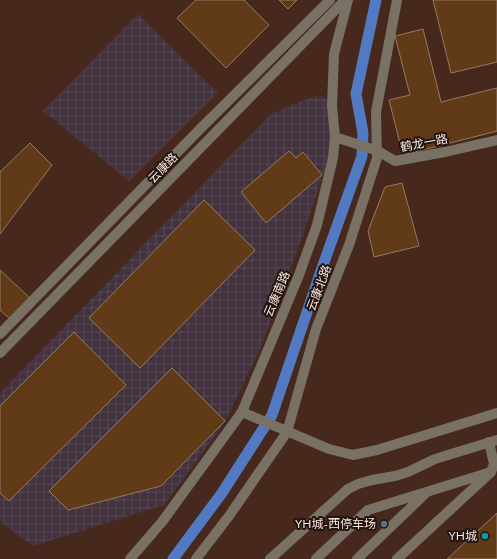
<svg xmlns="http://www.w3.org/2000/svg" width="497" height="559" viewBox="0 0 497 559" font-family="'Public Sans','Noto Sans SC',sans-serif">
	<defs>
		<pattern id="industrial-grid" width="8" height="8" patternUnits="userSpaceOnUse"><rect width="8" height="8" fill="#42333f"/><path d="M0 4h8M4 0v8" fill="none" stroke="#554751"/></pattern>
	</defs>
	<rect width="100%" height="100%" fill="#46281d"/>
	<g fill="url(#industrial-grid)">
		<polygon points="138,14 218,93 129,181 43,111"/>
		<polygon points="320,96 327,99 332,106 330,154 303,235 261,347 225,422 164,505 33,546 0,522 0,393 271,114 312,97"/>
	</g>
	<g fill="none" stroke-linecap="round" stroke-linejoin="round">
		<polyline stroke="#527ac2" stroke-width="11" points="173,559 222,493 272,415 322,268 362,156 363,133 356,94 376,0"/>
	</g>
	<g fill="#613b18" stroke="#957962">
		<polygon points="196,0 244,0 269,25 226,68 177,18"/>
		<polygon points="279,0 297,0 288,9"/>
		<polygon points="433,0 497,0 497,62 451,73"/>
		<polygon points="423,29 441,102 497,88 497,131 403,155 389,100 410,95 395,36"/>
		<polygon points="30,143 52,165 0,234 0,172"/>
		<polygon points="289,151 296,158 303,152 322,175 266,223 241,192"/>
		<polygon points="402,183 419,246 374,257 368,231 385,187"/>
		<polygon points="204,200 255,250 140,368 89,318"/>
		<polygon points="0,270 30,298 10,319 0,310"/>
		<polygon points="74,332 126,385 9,501 0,493 0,406"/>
		<polygon points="172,368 225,421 161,486 68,510 49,491"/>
		<polygon points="497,513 497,559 447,559"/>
	</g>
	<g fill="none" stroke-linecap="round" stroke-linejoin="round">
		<g stroke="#797164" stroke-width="10">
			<polyline points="335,137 378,151 395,161 445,152 497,140"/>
			<polyline points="0,334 201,128 330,0"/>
			<polyline points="0,353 345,0"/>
			<polyline points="242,412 329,449 353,455 377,450 497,413"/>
			<polyline points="130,559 162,522 242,412 299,275 317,225 333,158 335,137 332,106 334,54 348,0"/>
			<polyline points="196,559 229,516 287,432 316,329 349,245 377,158 376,112 397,0"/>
			<polyline points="270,559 348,489 358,484 372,480 395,476 408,472 435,459 497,440"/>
			<polyline points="316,559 368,510 491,472"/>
			<polyline points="357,559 426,493"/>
			<polyline points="397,559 491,472 494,464 489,442"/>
		</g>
	</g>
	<circle fill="#5c6f8a" stroke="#221510" stroke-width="1.5" cx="384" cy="524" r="4"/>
	<circle fill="#0f9aa8" stroke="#221510" stroke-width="1.5" cx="485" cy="536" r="4"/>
	<g text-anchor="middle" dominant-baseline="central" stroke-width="4" stroke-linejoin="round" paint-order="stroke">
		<g font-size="12" fill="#fae6de" stroke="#221510">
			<text transform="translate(424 143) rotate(-11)">鹤龙一路</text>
			<text transform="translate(163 168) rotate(-46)">云康路</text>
			<text transform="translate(319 288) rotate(-69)">云康北路</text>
			<text transform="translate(277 294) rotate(-67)">云康南路</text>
		</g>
		<g font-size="12" fill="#fae6de" stroke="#221510" text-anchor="end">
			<text x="376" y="524">YH城-西停车场</text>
			<text x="477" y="536">YH城</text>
		</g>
	</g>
</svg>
